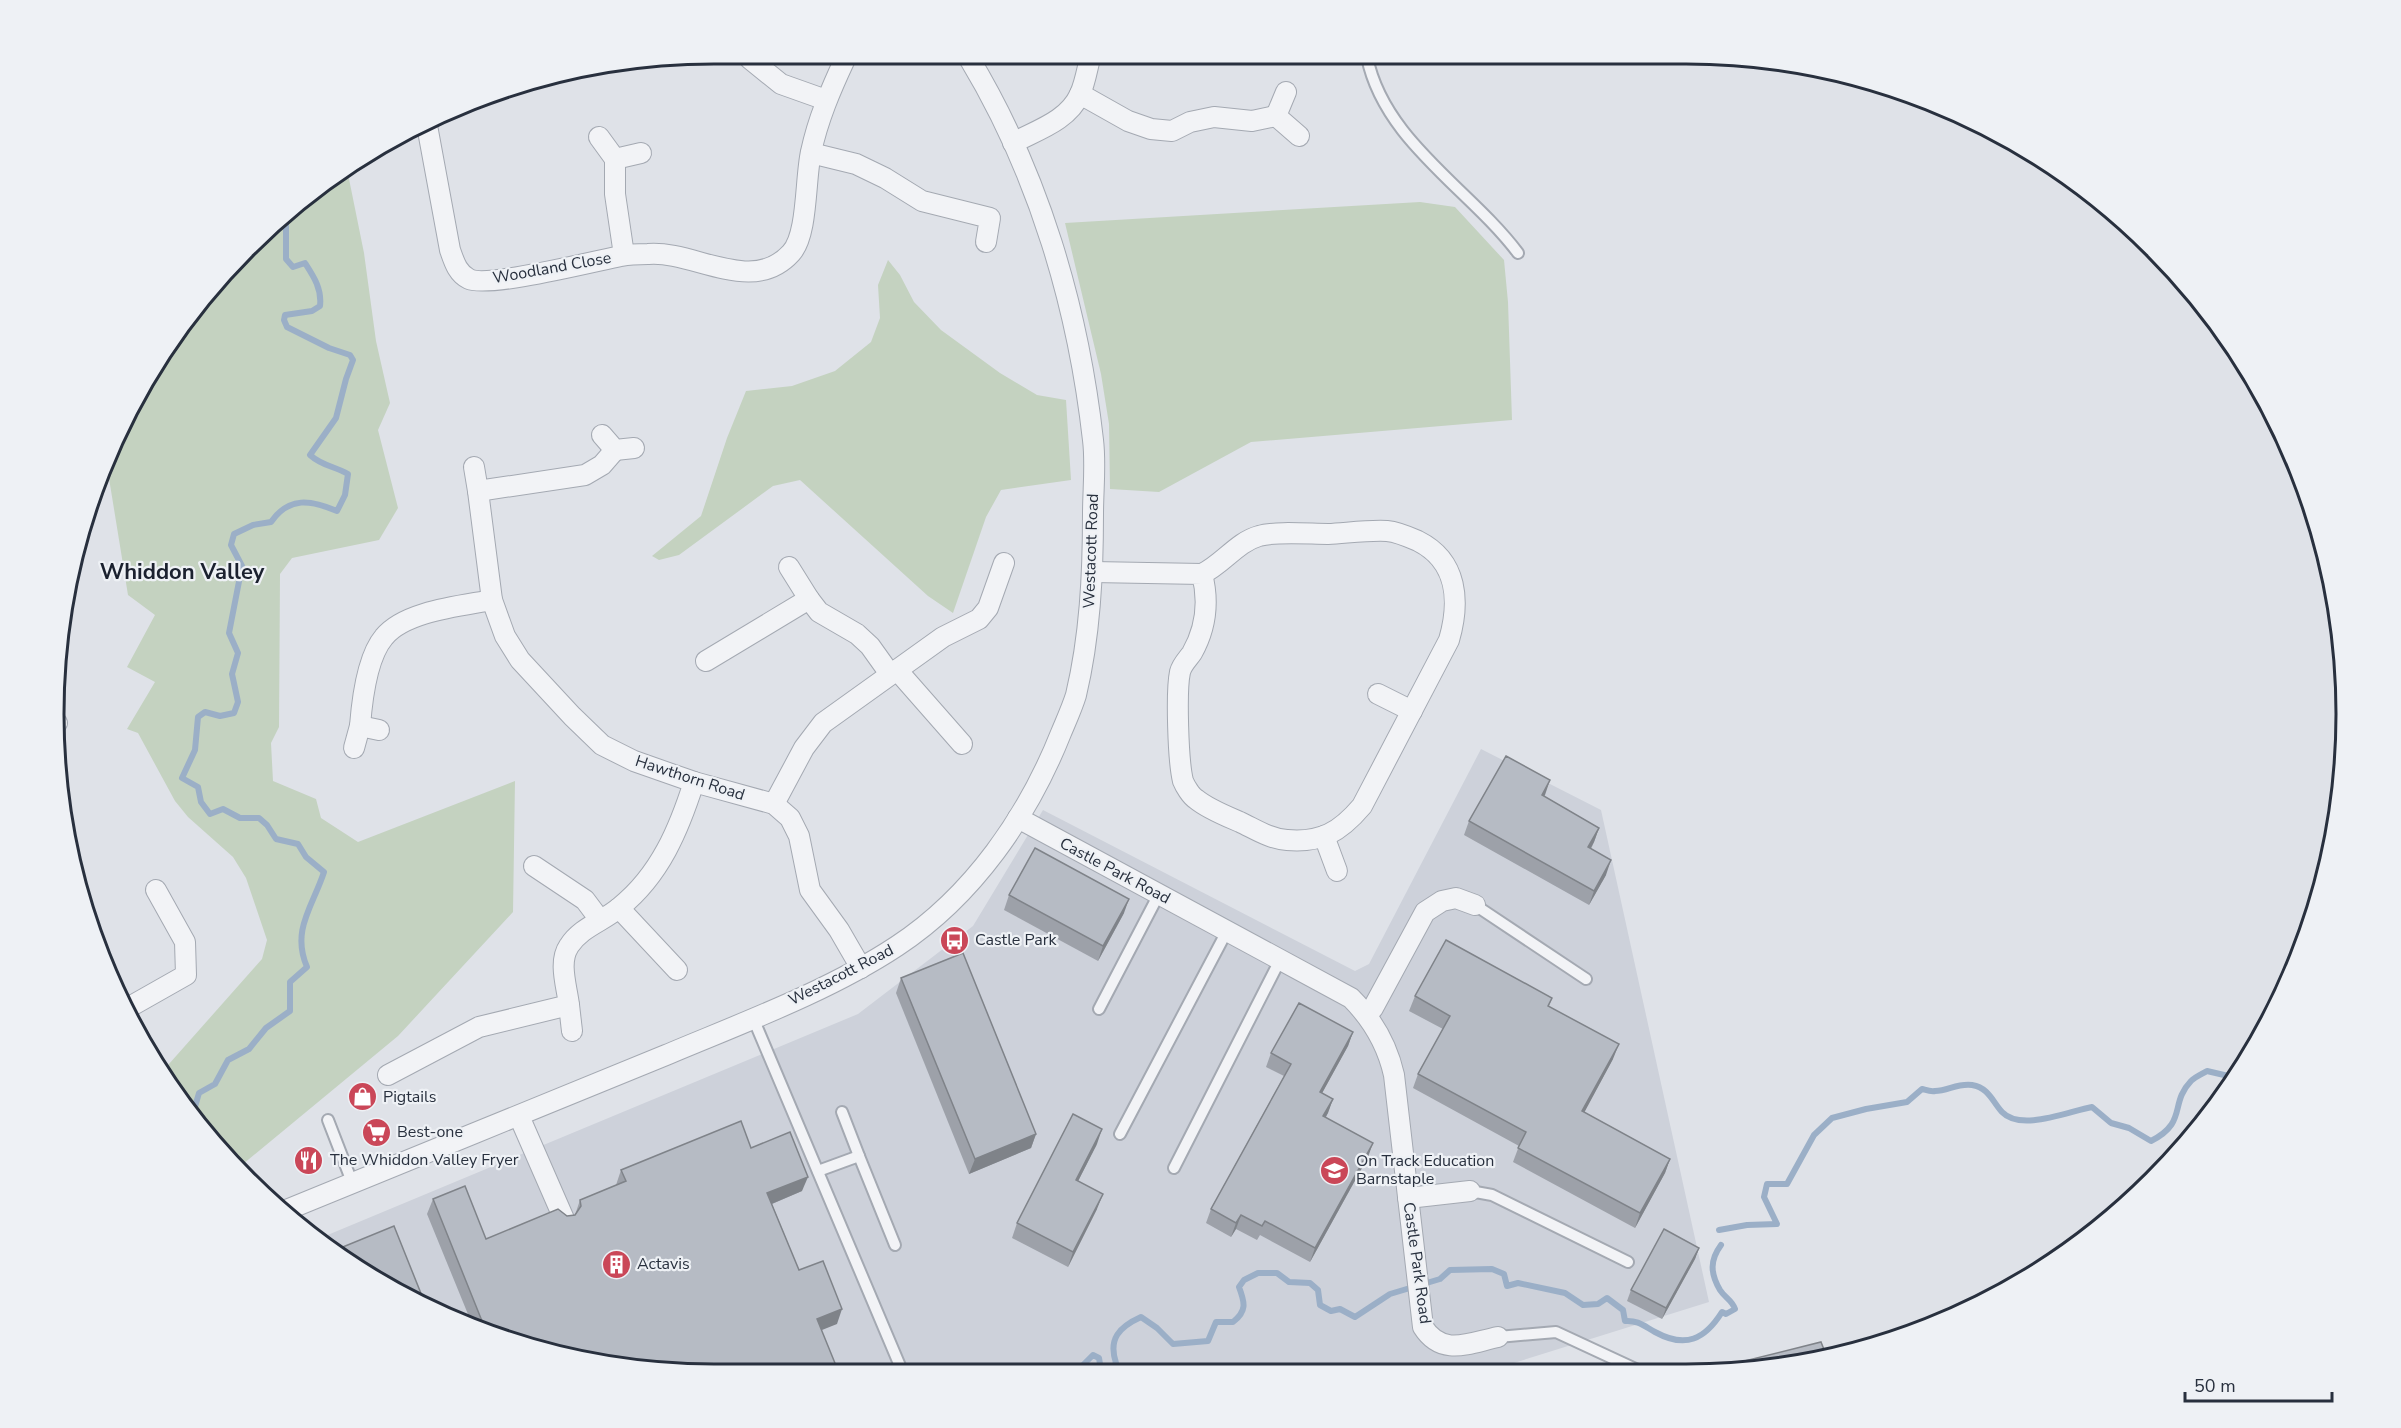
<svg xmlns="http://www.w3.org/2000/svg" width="2401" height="1428" viewBox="0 0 2401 1428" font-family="'Nunito Sans',sans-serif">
	<rect width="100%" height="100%" fill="#dfe2e8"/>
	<polygon fill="#cdd1da" points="1481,749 1601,810 1709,1302 1482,1373 671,1373 502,1339 347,1263 318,1239 858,1014 973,926 1043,810 1355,971 1369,964"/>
	<g fill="#c4d2c0">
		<polygon points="347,169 364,253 376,341 390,403 378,430 398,508 379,540 292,558 280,574 279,727 271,743 273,781 316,799 321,818 358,842 515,781 513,912 398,1036 237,1169 190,1116 161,1073 262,959 267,940 246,878 233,857 188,817 175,801 138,733 127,729 155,682 127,667 155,615 128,595 107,466 165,347 247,248 312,190"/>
		<polygon points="1420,202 1455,207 1504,260 1508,302 1512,420 1251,442 1159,492 1110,489 1109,424 1101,374 1065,223"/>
		<polygon points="888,260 900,275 914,302 941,330 1000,373 1037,395 1066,400 1071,480 1001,490 986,517 953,613 928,596 800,480 773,486 679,555 659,560 652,556 701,516 727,438 746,391 792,386 835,371 871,342 880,318 878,285"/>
	</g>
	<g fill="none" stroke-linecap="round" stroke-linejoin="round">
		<g stroke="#9bafc7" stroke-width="6">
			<path d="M192 1117 199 1093 215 1084 228 1060 249 1049 266 1028 290 1011V982L307 967C291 930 313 906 324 872L306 857 298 844 276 839 267 825 259 818H240L223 809 210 814 201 802 198 787 182 778 195 750 198 717 205 712 220 716 234 713 238 702 232 674 238 653 229 633 242 566 231 545 234 534 253 525 271 522C289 496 311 500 337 511L345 495 348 474C334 466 322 466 310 455L336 418 346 379 353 360 350 355 329 348 287 327 284 320 285 315 312 311 320 306C322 289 314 277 305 263L293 267 286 259V213"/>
			<path d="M1719 1230 1747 1225 1777 1224 1764 1197 1767 1184H1787L1814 1135 1832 1118 1866 1109 1907 1102 1922 1089C1926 1090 1931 1092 1935 1091 1948 1091 1957 1083 1972 1085 1989 1088 1992 1101 2002 1112 2021 1132 2069 1111 2092 1107L2111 1123 2129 1128 2151 1141C2188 1122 2169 1104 2191 1081 2195 1077 2202 1074 2207 1071L2237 1078"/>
			<path d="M1072 1373 1079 1369 1093 1355 1099 1358 1101 1370 1110 1371 1116 1363C1108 1339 1119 1327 1141 1317L1157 1328 1173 1344 1208 1341 1216 1322H1233C1247 1311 1245 1303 1239 1287L1244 1280 1258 1273H1277L1289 1282 1310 1283 1318 1290 1320 1305 1331 1311 1340 1309 1355 1317 1390 1294 1440 1279 1450 1270 1492 1269 1504 1274 1507 1286 1518 1283 1565 1293 1583 1305 1598 1304 1607 1298 1623 1310 1625 1321C1638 1320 1644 1326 1655 1332 1686 1349 1705 1339 1722 1312L1726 1314 1735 1309C1732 1300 1725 1298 1720 1290 1710 1273 1710 1260 1721 1245"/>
		</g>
		<defs>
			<g id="lane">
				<path d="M1367 57C1384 141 1470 189 1518 253"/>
				<polyline points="1475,905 1586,979"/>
				<polyline points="1099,1009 1159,894"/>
				<polyline points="753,1018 903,1373"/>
				<polyline points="842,1112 859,1156"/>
				<polyline points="328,1120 352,1182"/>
				<polyline points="1120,1134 1227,931"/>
				<polyline points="1174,1168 1280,960"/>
				<polyline points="818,1171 859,1156 895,1245"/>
				<polyline points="1470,1191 1492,1195 1628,1262"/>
				<polyline points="1498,1337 1556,1332 1640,1371 1660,1373"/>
			</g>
			<g id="street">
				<polyline points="750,59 781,84 826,100"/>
				<polyline points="1286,92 1276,116 1299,136"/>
				<polyline points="1080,94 1128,121 1151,129 1172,131 1190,122 1214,117 1252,121 1276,116"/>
				<path d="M426 120 450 250C454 261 457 273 469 279 488 288 595 261 621 256 630 254 639 254 648 254 694 250 752 296 791 253 808 235 805 179 811 152 818 119 831 89 845 59"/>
				<polyline points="599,137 615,159 641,153"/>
				<path d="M1013 143C1037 130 1068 121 1080 94 1085 83 1087 70 1090 58"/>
				<polyline points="811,153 856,164 885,178 922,201 990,218 986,242"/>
				<polyline points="615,159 615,194 624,255"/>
				<polyline points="602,435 615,450 634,448"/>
				<polyline points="615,450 602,465 585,475 478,491 492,600 505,636 520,660 572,716 602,745 634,761 694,782 774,804 790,818 799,836 810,890 839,930 861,968"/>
				<polyline points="474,467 478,491"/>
				<polyline points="789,567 809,599 819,612 857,634 870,646 890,674"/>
				<path d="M1093 572 1202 574C1223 564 1237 542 1259 536 1275 531 1310 534 1328 534 1347 533 1368 530 1387 531 1398 532 1409 537 1418 541 1458 561 1460 602 1449 640L1362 806C1340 832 1321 843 1287 840 1270 839 1255 829 1240 822 1226 816 1208 809 1196 799 1191 796 1185 786 1183 781 1178 761 1176 691 1180 672 1182 664 1188 659 1192 653 1206 628 1209 601 1202 574"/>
				<polyline points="706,661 809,599"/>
				<polyline points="897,670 962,744"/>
				<polyline points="1378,694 1412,711"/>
				<polyline points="55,726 57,723"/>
				<path d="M360 726C362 700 367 657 384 637 405 611 461 606 492 600"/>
				<polyline points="354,748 360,726 379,730"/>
				<polyline points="774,804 804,748 823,723 943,637 979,619 988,608 1004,563"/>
				<path d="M1018 818 1351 998C1373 1020 1387 1044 1394 1075L1423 1327C1442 1357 1469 1343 1498 1337"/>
				<polyline points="1324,836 1337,871"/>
				<polyline points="534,866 585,900 600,920"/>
				<polyline points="619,908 677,970"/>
				<polyline points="569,1005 572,1031"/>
				<polyline points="125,1006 133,1005 186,975 185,942 156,890"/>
				<polyline points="1367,1015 1373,1008 1425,912 1442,901 1456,898 1475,905"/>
				<path d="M388 1075 479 1027 569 1005C567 987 558 962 569 946 581 927 604 921 620 907 660 875 679 829 694 782"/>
				<polyline points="519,1116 564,1219"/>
				<polyline points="1408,1198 1470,1191"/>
				<path d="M284 1211C411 1158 539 1108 666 1055 742 1023 829 991 897 946 973 896 1028 816 1061 733 1066 721 1072 708 1076 695 1090 636 1093 575 1093 514 1093 490 1096 464 1093 440 1078 307 1039 174 969 58"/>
			</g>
		</defs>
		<use href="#lane" stroke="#a4a9b2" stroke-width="14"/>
		<use href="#street" stroke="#a4a9b2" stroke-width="22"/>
		<use href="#lane" stroke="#f2f3f6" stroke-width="10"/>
		<use href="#street" stroke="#f2f3f6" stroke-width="20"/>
	</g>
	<g fill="#9da1a9">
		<polygon points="1544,796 1599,828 1594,842 1591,849 1606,875 1589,905 1464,835 1469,821"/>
		<polygon points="1009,895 1124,913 1098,961 1004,910"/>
		<polygon points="901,978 1036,1134 1031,1148 969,1174 896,993"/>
		<polygon points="1415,996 1552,998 1549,1006 1613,1059 1584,1112 1670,1159 1665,1173 1635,1228 1513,1162 1519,1146 1413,1088 1418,1074 1443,1029 1409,1011"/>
		<polygon points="1353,1032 1348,1046 1322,1093 1333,1099 1326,1117 1368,1157 1310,1262 1260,1235 1257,1240 1236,1229 1231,1237 1206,1223 1211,1209 1284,1076 1266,1067 1271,1053"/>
		<polygon points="1097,1144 1078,1181 1097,1209 1068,1267 1012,1238 1017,1223"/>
		<polygon points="751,1148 802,1191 772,1204 799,1270 837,1324 502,1339 472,1324 427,1214 433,1199 486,1239 567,1216 575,1215 580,1200 616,1185 621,1170"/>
		<polygon points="1699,1248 1695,1259 1662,1319 1627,1301 1631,1290"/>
	</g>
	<g fill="#7f8389">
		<polygon points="1550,780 1545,795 1536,810 1542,795"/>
		<polygon points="1599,828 1594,842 1583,862 1588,847"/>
		<polygon points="1611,860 1606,875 1589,905 1594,891"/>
		<polygon points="1129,899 1124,913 1098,961 1103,946"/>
		<polygon points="1353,1032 1348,1046 1315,1106 1320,1092"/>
		<polygon points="1619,1044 1613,1059 1577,1126 1582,1111"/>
		<polygon points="1333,1099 1328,1113 1318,1130 1323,1116"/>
		<polygon points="1102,1129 1097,1144 1071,1195 1076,1180"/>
		<polygon points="1036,1134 1031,1148 969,1174 975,1159"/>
		<polygon points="1373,1143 1368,1157 1310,1262 1315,1248"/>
		<polygon points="1670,1159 1665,1173 1635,1228 1640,1213"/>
		<polygon points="808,1177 802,1191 762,1208 767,1193"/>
		<polygon points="1103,1194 1097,1209 1068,1267 1073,1252"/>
		<polygon points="1241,1215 1236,1229 1231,1237 1236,1223"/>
		<polygon points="1699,1248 1695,1259 1662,1319 1666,1308"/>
		<polygon points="842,1309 837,1324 812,1334 817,1319"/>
	</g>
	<g fill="#b6bbc4" stroke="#7f8389" stroke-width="1.5">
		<polygon points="1506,756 1550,780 1542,795 1599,828 1588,847 1611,860 1594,891 1469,821"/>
		<polygon points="1035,848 1129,899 1103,946 1009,895"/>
		<polygon points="1446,940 1552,998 1548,1006 1619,1044 1582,1111 1670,1159 1640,1213 1518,1148 1526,1132 1418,1074 1450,1016 1415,996"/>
		<polygon points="963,953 1036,1134 975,1159 901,978"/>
		<polygon points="1299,1003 1353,1032 1320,1092 1333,1099 1323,1116 1373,1143 1315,1248 1265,1221 1262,1226 1241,1215 1236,1223 1211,1209 1291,1064 1271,1053"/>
		<polygon points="1073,1114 1102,1129 1076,1180 1103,1194 1073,1252 1017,1223"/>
		<polygon points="741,1121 751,1148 790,1132 808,1177 767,1193 799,1270 823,1261 842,1309 817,1319 839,1373 670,1373 502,1339 486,1331 433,1199 465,1186 486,1239 558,1209 567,1216 575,1215 581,1206 580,1200 626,1181 621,1170"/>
		<polygon points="394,1226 424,1301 347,1263 333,1251"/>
		<polygon points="1664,1229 1699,1248 1666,1308 1631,1290"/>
		<polygon points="1821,1342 1827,1357 1731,1373 1696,1373"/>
		<polygon points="1634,1366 1636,1373 1611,1373"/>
	</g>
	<defs>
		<symbol id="bus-disc" viewBox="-11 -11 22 22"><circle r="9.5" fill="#ca4758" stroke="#eef1f5"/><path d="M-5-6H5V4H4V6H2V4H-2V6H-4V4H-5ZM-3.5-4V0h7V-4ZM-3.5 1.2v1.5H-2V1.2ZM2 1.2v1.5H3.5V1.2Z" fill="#fff"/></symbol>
		<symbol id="shop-disc" viewBox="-11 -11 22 22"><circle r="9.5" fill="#ca4758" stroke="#eef1f5"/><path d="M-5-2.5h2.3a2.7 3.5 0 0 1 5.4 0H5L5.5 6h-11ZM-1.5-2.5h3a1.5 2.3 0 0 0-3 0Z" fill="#fff"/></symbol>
		<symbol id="supermarket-disc" viewBox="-11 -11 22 22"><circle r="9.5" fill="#ca4758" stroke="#eef1f5"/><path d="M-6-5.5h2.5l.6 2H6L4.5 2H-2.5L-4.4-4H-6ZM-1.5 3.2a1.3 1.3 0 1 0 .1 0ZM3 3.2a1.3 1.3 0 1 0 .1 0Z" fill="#fff"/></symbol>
		<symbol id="restaurant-disc" viewBox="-11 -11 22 22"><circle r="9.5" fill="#ca4758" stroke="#eef1f5"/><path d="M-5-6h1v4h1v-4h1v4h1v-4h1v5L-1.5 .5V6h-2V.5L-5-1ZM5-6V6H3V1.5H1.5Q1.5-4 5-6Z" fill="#fff"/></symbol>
		<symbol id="school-disc" viewBox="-11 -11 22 22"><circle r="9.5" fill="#ca4758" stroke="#eef1f5"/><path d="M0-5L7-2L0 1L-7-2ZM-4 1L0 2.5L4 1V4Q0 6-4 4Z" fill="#fff"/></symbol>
		<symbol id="building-disc" viewBox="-11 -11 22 22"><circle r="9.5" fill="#ca4758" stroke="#eef1f5"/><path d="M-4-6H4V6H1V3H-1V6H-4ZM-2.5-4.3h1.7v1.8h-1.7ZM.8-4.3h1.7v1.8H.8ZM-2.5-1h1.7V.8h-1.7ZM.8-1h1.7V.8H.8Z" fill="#fff"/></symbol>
	</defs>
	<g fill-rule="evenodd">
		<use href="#bus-disc" x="938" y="924" width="33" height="33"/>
		<use href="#shop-disc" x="346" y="1080" width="33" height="33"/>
		<use href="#supermarket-disc" x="360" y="1116" width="33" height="33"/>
		<use href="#restaurant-disc" x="292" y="1144" width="33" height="33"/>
		<use href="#school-disc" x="1318" y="1154" width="33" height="33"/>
		<use href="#building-disc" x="600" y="1248" width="33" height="33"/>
	</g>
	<g text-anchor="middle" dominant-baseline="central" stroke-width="4.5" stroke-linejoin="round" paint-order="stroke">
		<g font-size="16" fill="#28303e" stroke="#eef1f5">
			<text transform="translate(552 268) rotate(-10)">Woodland Close</text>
			<text transform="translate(1091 551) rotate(-88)">Westacott Road</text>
			<text transform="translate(690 778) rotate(18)">Hawthorn Road</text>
			<text transform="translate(1115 871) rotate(28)">Castle Park Road</text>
			<text transform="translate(841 975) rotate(-27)">Westacott Road</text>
			<text transform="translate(1417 1263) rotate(82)">Castle Park Road</text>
		</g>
		<g font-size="16" fill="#28303e" stroke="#eef1f5" text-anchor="start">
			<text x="975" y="940">Castle Park</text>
			<text x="383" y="1097">Pigtails</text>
			<text x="397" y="1132">Best-one</text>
			<text x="330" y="1160">The Whiddon Valley Fryer</text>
			<text x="1356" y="1161">On Track Education<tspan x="1356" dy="18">Barnstaple</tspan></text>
			<text x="637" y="1264">Actavis</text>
		</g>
		<g font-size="22" font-weight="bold" fill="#1b212f" stroke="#eef1f5">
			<text x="182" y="572">Whiddon Valley</text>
		</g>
	</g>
	<path d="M0 0H2401V1428H0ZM714 64H1686A650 650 0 0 1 2336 714V714A650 650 0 0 1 1686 1364H714A650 650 0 0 1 64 714V714A650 650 0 0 1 714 64Z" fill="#eef1f5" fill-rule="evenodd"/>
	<path fill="none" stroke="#28303e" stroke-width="3" d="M714 64H1686A650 650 0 0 1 2336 714V714A650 650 0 0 1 1686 1364H714A650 650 0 0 1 64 714V714A650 650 0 0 1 714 64Z"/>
	<path d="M2185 1392v9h147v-9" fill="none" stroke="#28303e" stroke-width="3"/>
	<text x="2194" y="1392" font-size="18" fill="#28303e" stroke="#eef1f5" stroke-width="4.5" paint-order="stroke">50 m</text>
</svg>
